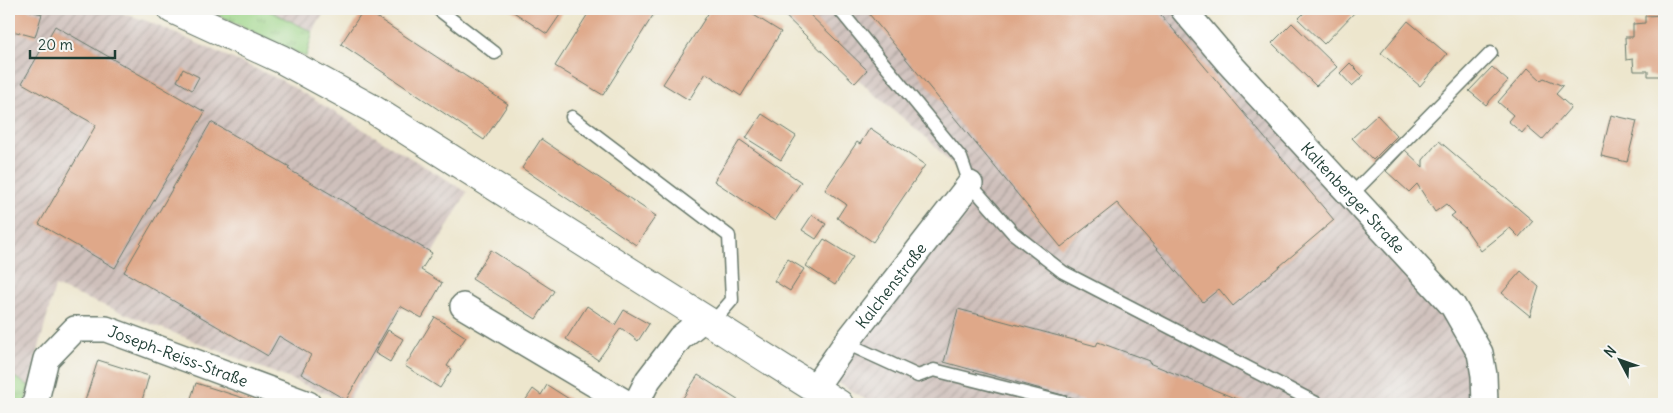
<svg xmlns="http://www.w3.org/2000/svg" width="1673" height="413" viewBox="0 0 1673 413" font-family="Delius,sans-serif">
	<defs>
		<pattern id="industrial-furrows" width="10" height="10" patternUnits="userSpaceOnUse" patternTransform="scale(1.25)"><rect width="10" height="10" fill="#cfc0bb"/><path d="M-1 1l2-2M0 10L10 0M9 11l2-2" fill="none" stroke="#a79d99"/></pattern>
		<pattern id="grass-tufts" width="24" height="20" patternUnits="userSpaceOnUse" patternTransform="scale(1.25)"><rect width="24" height="20" fill="#9ed689"/><path d="M3 7l-1-3M5 7V3M7 7l1-3M15 17l-1-3M17 17v-4M19 17l1-3" fill="none" stroke="#80af71"/></pattern>
	</defs>
	<rect width="100%" height="100%" fill="#f6f6f2"/>
	<filter id="ink" filterUnits="userSpaceOnUse"><feTurbulence type="fractalNoise" baseFrequency=".02" numOctaves="2"/><feDisplacementMap in="SourceGraphic" scale="10" xChannelSelector="R" yChannelSelector="G"/><feConvolveMatrix kernelMatrix="1 2 1 2 8 2 1 2 1" color-interpolation-filters="sRGB"/></filter>
	<filter id="wash" filterUnits="userSpaceOnUse"><feTurbulence type="fractalNoise" baseFrequency=".0096" numOctaves="4" result="noise"/><feDisplacementMap in="SourceGraphic" scale="20" xChannelSelector="R" yChannelSelector="G"/><feGaussianBlur stdDeviation="1.12" result="paint"/><feColorMatrix in="noise" values="0 0 0 0 0 0 0 0 0 0 0 0 0 0 0 0 0 1.4 0 .05"/><feComposite in="paint" operator="in"/></filter>
	<g filter="url(#wash)">
		<rect width="100%" height="100%" fill="#ede6cd"/>
		<g fill="url(#industrial-furrows)">
			<polygon points="9,9 109,9 147,21 283,81 467,192 348,402 55,286 29,386 9,374"/>
			<polygon points="265,9 326,9 313,32"/>
			<polygon points="774,9 1183,9 1453,306 1485,404 873,404 824,374 970,184 929,140"/>
		</g>
		<g fill="url(#grass-tufts)" stroke="#5e8a5e">
			<polygon points="206,9 265,9 313,32 306,57"/>
			<polygon points="9,374 29,386 25,404 9,404"/>
		</g>
		<g id="blocks">
			<g fill="#dfa889">
				<polygon points="9,9 24,9 42,14 35,37 9,30"/>
				<polygon points="364,9 508,104 484,140 341,44"/>
				<polygon points="509,9 564,9 547,34"/>
				<polygon points="591,9 657,9 603,95 555,66"/>
				<polygon points="711,9 744,9 781,32 741,96 706,73 689,100 663,84"/>
				<polygon points="778,9 804,9 867,70 855,83"/>
				<polygon points="865,9 1156,9 1334,220 1233,306 1219,289 1203,302 1117,203 1061,247"/>
				<polygon points="1308,9 1358,9 1324,44 1298,19"/>
				<polygon points="1664,15 1664,76 1648,76 1648,71 1634,71 1633,59 1626,60 1625,37 1633,37 1633,24 1645,23 1645,16"/>
				<polygon points="1408,21 1447,54 1420,86 1381,53"/>
				<polygon points="1292,23 1337,67 1316,86 1272,43"/>
				<polygon points="55,26 205,112 115,268 39,224 96,125 22,83"/>
				<polygon points="1350,63 1363,76 1352,86 1340,73"/>
				<polygon points="1492,67 1508,81 1486,105 1469,91"/>
				<polygon points="1528,68 1541,80 1544,78 1563,86 1556,94 1571,107 1542,140 1527,127 1522,133 1508,121 1513,115 1498,102"/>
				<polygon points="183,69 199,77 192,90 177,81"/>
				<polygon points="762,114 796,136 781,160 746,138"/>
				<polygon points="1377,115 1397,136 1373,160 1352,138"/>
				<polygon points="1611,115 1637,121 1627,162 1601,156"/>
				<polygon points="211,122 290,167 288,169 432,253 421,270 442,283 422,318 400,306 346,400 301,374 311,355 279,336 268,356 124,272"/>
				<polygon points="870,128 925,165 873,242 837,218 846,204 825,190 857,142 860,144"/>
				<polygon points="541,139 656,216 636,245 522,168"/>
				<polygon points="740,140 801,182 775,221 714,181"/>
				<polygon points="1439,141 1533,221 1519,237 1510,228 1481,251 1465,228 1451,216 1455,213 1446,204 1435,212 1417,184 1409,192 1386,171 1405,150 1423,167 1423,160"/>
				<polygon points="812,215 826,224 816,239 802,230"/>
				<polygon points="824,239 853,257 835,285 806,266"/>
				<polygon points="491,250 554,291 536,319 472,279"/>
				<polygon points="788,259 804,269 790,291 774,281"/>
				<polygon points="1521,271 1539,287 1530,316 1502,293"/>
				<polygon points="587,306 615,325 624,310 649,324 638,341 621,328 598,360 566,339"/>
				<polygon points="958,309 1096,346 1098,342 1150,361 1149,363 1249,404 1095,404 944,362"/>
				<polygon points="435,317 466,337 447,366 452,369 440,388 405,366"/>
				<polygon points="388,330 403,339 390,362 375,353"/>
				<polygon points="98,360 149,376 141,404 84,404"/>
				<polygon points="698,375 744,404 679,404"/>
				<polygon points="196,383 262,404 189,404"/>
				<polygon points="547,385 577,404 530,404 525,401 533,389 541,395"/>
			</g>
		</g>
	</g>
	<g filter="url(#ink)">
		<use href="#blocks" fill-opacity="0" stroke="#67786a" stroke-width="1"/>
		<g fill="none" stroke-linecap="round" stroke-linejoin="round">
			<defs>
				<g id="lane">
					<polyline points="438,9 495,53"/>
					<polyline points="839,9 961,158 970,184 1013,233 1063,272 1318,404"/>
					<polyline points="572,117 729,236 732,300 711,324"/>
					<polyline points="1350,196 1491,53"/>
					<polyline points="846,343 918,376 934,370 1069,404"/>
				</g>
				<g id="street">
					<path id="s1" d="M1183 9 1228 62 1453 306 1480 353 1484 375 1485 404"/>
					<polyline points="463,306 628,404"/>
					<path id="s2" d="M814 389 846 343 970 184"/>
					<path id="s3" d="M35 404 46 359 75 329H106L308 404"/>
					<polyline points="636,404 648,380 680,338 703,319"/>
				</g>
				<polyline id="secondary" points="172,9 281,59 371,108 839,404"/>
			</defs>
			<use href="#lane" stroke="#67786a" stroke-width="15"/>
			<use href="#street" stroke="#67786a" stroke-width="28"/>
			<use href="#secondary" stroke="#67786a" stroke-width="30"/>
			<use href="#lane" stroke="#fff" stroke-width="12"/>
			<use href="#street" stroke="#fff" stroke-width="25"/>
			<use href="#secondary" stroke="#fff" stroke-width="28"/>
		</g>
	</g>
	<g text-anchor="middle" dominant-baseline="central" stroke-width="4.5" stroke-linejoin="round" paint-order="stroke">
		<g font-size="16" fill="#1f3d34" stroke="#f6f6f2">
			<text stroke="none"><textPath href="#s1" startOffset="254">Kaltenberger Straße</textPath></text>
			<text stroke="none"><textPath href="#s2" startOffset="129">Kalchenstraße</textPath></text>
			<text stroke="none"><textPath href="#s3" startOffset="196">Joseph-Reiss-Straße</textPath></text>
		</g>
	</g>
	<rect width="1673" height="413" fill="none" stroke="#f6f6f2" stroke-width="30"/>
	<g transform="translate(1620 360) rotate(311)" stroke="#f6f6f2" stroke-width="4" paint-order="stroke">
	<path d="M0-4L9 19L0 12L-9 19Z" fill="#1f3d34"/>
	<text y="-8" font-size="14" font-weight="bold" text-anchor="middle" fill="#1f3d34">N</text>
	</g>
	<path d="M30 50v8h85v-8" fill="none" stroke="#1f3d34" stroke-width="2.5"/>
	<text x="38" y="50" font-size="15" fill="#1f3d34" stroke="#f6f6f2" stroke-width="4" paint-order="stroke">20 m</text>
</svg>
